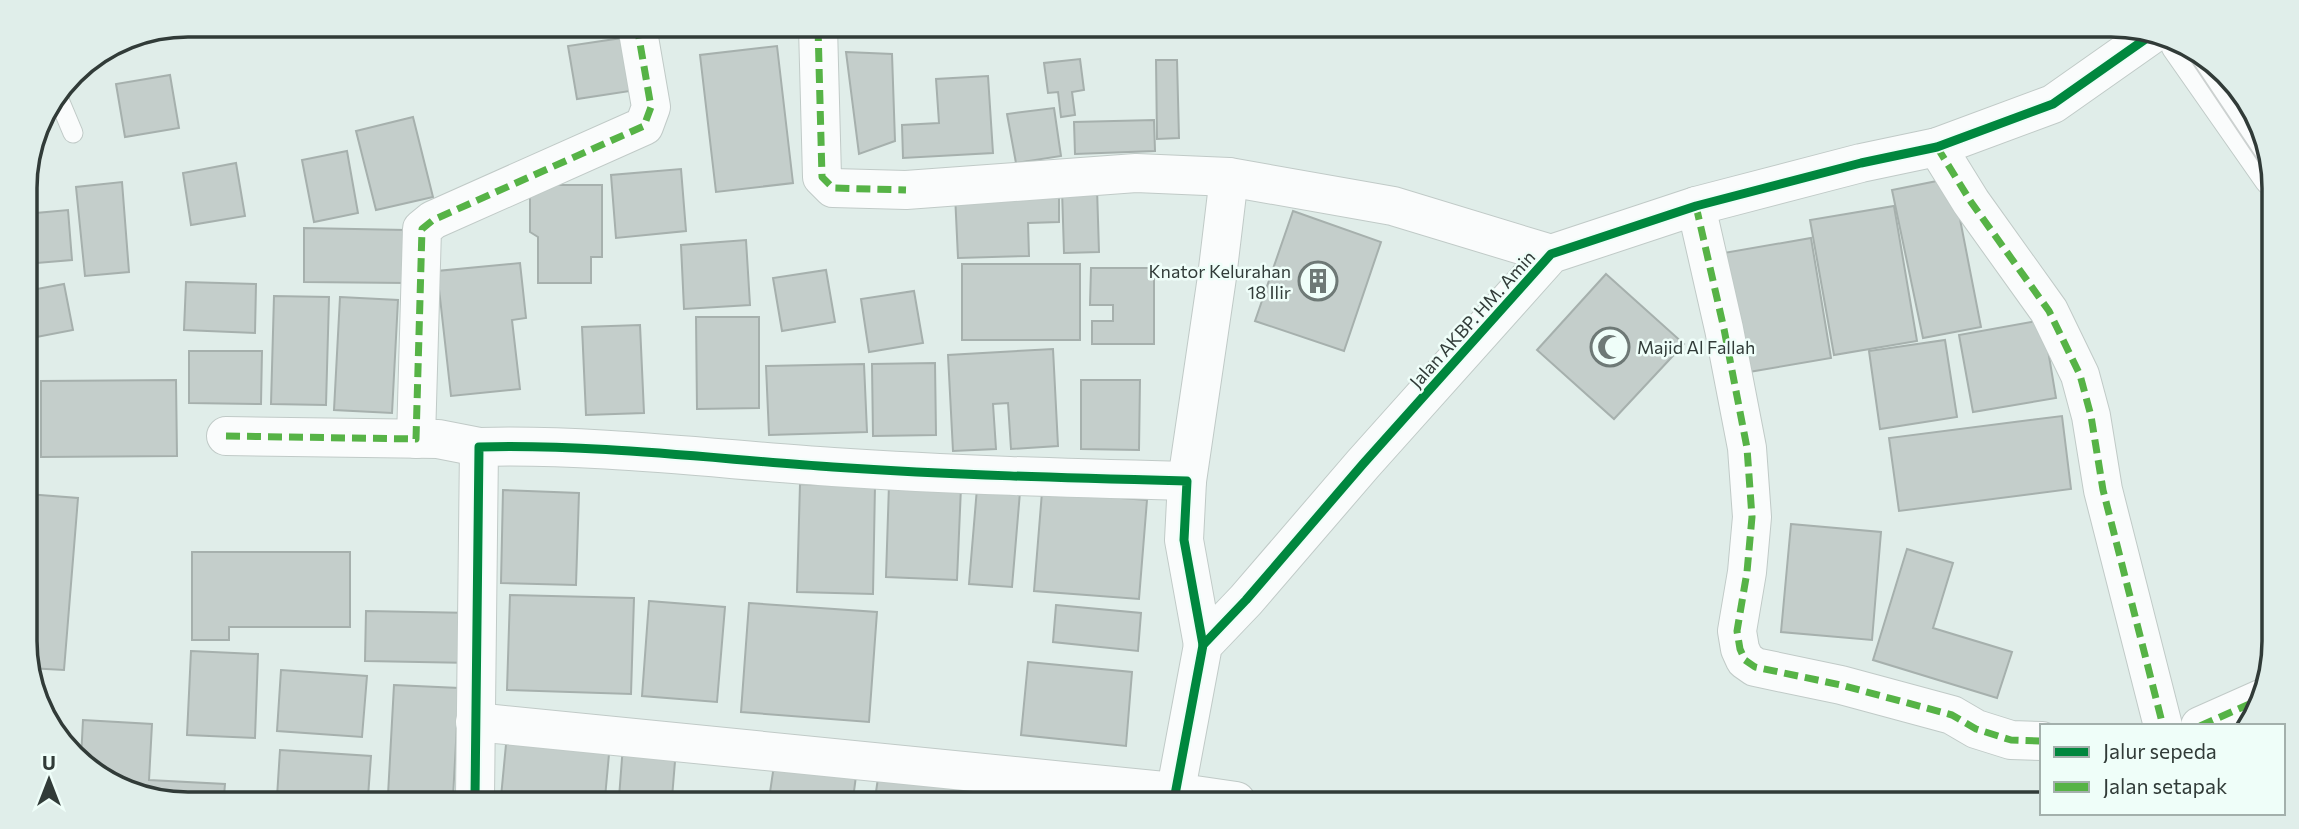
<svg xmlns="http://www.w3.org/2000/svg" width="2299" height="829" viewBox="0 0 2299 829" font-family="Commissioner,sans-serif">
	<rect width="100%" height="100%" fill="#e0ede9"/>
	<g fill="#c4cecb" stroke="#a6b0ad" stroke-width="2">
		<polygon points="622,38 630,91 577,99 568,46"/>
		<polygon points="777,46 793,183 716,192 700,55"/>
		<polygon points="846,52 892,54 895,141 859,154"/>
		<polygon points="1080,59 1084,90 1072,92 1075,115 1061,117 1058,92 1048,93 1044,63"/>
		<polygon points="1156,60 1177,60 1179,138 1157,139"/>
		<polygon points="170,75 179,128 125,137 116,84"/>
		<polygon points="988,76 993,153 903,158 902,125 939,123 936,79"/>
		<polygon points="1054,108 1061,156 1016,163 1007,114"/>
		<polygon points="413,117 433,197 376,210 356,131"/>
		<polygon points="1154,120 1155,151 1075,154 1074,122"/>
		<polygon points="347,151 358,213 314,222 302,160"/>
		<polygon points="236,163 245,216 191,225 183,173"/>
		<polygon points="681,169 686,231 616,238 611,175"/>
		<polygon points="1952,178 1981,327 1923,338 1892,190"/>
		<polygon points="122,182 129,272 85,276 76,187"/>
		<polygon points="530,185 602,185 602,257 591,257 591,283 538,283 538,237 530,232"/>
		<polygon points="1097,188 1099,252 1064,253 1062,190"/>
		<polygon points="1059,191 1059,222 1028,223 1029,256 958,258 955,194"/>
		<polygon points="1894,206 1917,341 1834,355 1810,220"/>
		<polygon points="68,210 72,260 25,264 25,214"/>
		<polygon points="1293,211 1381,242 1344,351 1255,321"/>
		<polygon points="304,228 406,230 406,283 304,282"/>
		<polygon points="1811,238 1831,358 1737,374 1718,254"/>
		<polygon points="746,240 750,305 684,309 681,245"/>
		<polygon points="520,263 526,318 512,320 520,389 451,396 437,271"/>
		<rect x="962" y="264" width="118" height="76"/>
		<polygon points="1091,268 1154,268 1154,344 1092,344 1092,321 1113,321 1113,305 1090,305"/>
		<polygon points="826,270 835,322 782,331 773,278"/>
		<polygon points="1606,274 1684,344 1614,419 1537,350"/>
		<polygon points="186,282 256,284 255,333 184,330"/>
		<polygon points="64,284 73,330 26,339 26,291"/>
		<polygon points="914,291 923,343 869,352 861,299"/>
		<polygon points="274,296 329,297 326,405 271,404"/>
		<polygon points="340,297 398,300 392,413 334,410"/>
		<polygon points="696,317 759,317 759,408 697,409"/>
		<polygon points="2043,320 2056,398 1973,412 1959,335"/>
		<polygon points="640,325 644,413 586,415 582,327"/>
		<polygon points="1945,340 1957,417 1880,429 1869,351"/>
		<polygon points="1053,349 1058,446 1011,449 1008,403 993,404 996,449 953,451 948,355"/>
		<polygon points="189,351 262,351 261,404 189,403"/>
		<polygon points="935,363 936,435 873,436 872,364"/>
		<polygon points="864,364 867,432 769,435 766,366"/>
		<polygon points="176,380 177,456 41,457 41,381"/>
		<polygon points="1081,380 1140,380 1139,450 1081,449"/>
		<polygon points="2062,416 2071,489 1899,511 1889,438"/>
		<polygon points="800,484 875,485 873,594 797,592"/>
		<polygon points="889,484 961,487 957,580 886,577"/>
		<polygon points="977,488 1020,492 1012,587 969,584"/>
		<polygon points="503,490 579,493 576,585 501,583"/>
		<polygon points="1042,492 1147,500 1139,599 1034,591"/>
		<polygon points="27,494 78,498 64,670 28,668"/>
		<polygon points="1791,524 1881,532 1872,640 1781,632"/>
		<polygon points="1907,549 1953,563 1933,628 2012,652 1997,698 1873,660"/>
		<polygon points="192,552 350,552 350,627 229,627 229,640 192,640"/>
		<polygon points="510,595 634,598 631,694 507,690"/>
		<polygon points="649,601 725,607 717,702 642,696"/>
		<polygon points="749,603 877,612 869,722 741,712"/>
		<polygon points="1056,605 1141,613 1138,651 1053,642"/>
		<polygon points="366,611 474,613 473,663 365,661"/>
		<polygon points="191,651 258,654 255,738 187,735"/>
		<polygon points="1028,662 1132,672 1126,746 1021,735"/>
		<polygon points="281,670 367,676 362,737 277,731"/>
		<polygon points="394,685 459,688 453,797 388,795"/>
		<polygon points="83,720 152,724 149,780 225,784 224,796 136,796 81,759"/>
		<polygon points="507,734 610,743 605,798 501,797"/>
		<polygon points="623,745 676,749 672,798 619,798"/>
		<polygon points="280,750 371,756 368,797 277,797"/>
		<polygon points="774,765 856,776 853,799 769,799"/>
		<polygon points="878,778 1035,800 875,799"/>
	</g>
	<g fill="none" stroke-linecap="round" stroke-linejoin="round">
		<defs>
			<polyline id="lane" points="57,95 73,133"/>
			<g id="street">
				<polyline points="818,27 822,177 833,188 906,190 1136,173 1229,177 1393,206 1551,254"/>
				<polyline points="1937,147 1971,202 2049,311 2080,375 2091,416 2103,490 2163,726"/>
				<polyline points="1696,206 1724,329 1747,448 1752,517 1747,572 1737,631 1740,649 1745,660 1755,667 1841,685 1952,715 1976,729 2011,740 2042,741"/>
				<polyline points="226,436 438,439 479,447"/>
				<polyline points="416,439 422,229 433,220 644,126 651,107 637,26"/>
				<polyline points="1187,481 1217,277 1229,177"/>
				<polyline points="475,722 1174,792 1236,801"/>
				<polyline points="2200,726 2263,698"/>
				<path d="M475 797 479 447C596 444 715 459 833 467 951 475 1069 478 1187 481L1184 540 1203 645"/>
				<polyline points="1174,800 1203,645 1246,600 1363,464 1551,254 1696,206 1861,163 1937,147 2053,104 2154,33"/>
			</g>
			<polyline id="highway" points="2180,44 2273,177"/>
		</defs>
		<use href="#lane" stroke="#c0cac7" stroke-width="21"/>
		<use href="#street" stroke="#c0cac7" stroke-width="40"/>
		<use href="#highway" stroke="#c0cac7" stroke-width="40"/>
		<use href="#lane" stroke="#fafcfc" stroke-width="19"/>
		<use href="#street" stroke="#fafcfc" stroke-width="38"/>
		<use href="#highway" stroke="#fafcfc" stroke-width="38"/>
		<polyline stroke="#ccd1d0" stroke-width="2" points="2180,44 2273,183"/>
		<g stroke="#56b346" stroke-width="7" stroke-dasharray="14 7" stroke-linecap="butt">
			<polyline points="818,27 822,177 833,188 906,190"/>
			<polyline points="1937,147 1971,202 2049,311 2080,375 2091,416 2103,490 2163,726"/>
			<polyline points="1696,206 1724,329 1747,448 1752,517 1747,572 1737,631 1740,649 1745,660 1755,667 1841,685 1952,715 1976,729 2011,740 2042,741"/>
			<polyline points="226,436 416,439 422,229 433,220 644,126 651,107 637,26"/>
			<polyline points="2200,726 2263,698"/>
		</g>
		<defs>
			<g id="cycleway">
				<path d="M475 797 479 447C596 444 715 459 833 467 951 475 1069 478 1187 481L1184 540 1203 645"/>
				<polyline points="1174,800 1203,645 1246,600 1363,464 1551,254 1696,206 1861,163 1937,147 2053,104 2154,33"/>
			</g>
		</defs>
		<use href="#cycleway" stroke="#effef9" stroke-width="13"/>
		<use href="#cycleway" stroke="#00873e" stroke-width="9"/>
	</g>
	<defs>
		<symbol id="building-ring" viewBox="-11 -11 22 22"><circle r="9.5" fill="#effef9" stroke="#6e7976" stroke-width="1.5"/><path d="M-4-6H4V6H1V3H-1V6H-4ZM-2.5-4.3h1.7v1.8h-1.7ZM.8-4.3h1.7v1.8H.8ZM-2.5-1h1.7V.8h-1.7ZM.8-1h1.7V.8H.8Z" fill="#6e7976"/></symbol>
		<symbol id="mosque-ring" viewBox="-11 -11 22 22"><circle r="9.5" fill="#effef9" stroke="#6e7976" stroke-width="1.5"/><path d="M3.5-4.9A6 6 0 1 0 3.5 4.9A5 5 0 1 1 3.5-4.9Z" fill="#6e7976"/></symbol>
	</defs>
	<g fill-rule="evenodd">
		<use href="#building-ring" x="1296" y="259" width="44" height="44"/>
		<use href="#mosque-ring" x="1588" y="325" width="44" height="44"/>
	</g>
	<g text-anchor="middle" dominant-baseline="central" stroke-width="5" stroke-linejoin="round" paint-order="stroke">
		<g font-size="18" fill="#313b38" stroke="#effef9" text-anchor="end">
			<text x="1291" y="271">Knator Kelurahan<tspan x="1291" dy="21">18 Ilir</tspan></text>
			<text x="1637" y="347" text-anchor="start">Majid Al Fallah</text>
		</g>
		<g font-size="18" fill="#313b38" stroke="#effef9">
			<text transform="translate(1472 319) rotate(-48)">Jalan AKBP. HM. Amin</text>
		</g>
	</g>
	<path d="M0 0H2299V829H0ZM188 37H2111A151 151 0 0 1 2262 188V641A151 151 0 0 1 2111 792H188A151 151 0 0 1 37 641V188A151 151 0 0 1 188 37Z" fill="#e0eeea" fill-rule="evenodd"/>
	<path fill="none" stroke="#313b38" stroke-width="3.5" d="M188 37H2111A151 151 0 0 1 2262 188V641A151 151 0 0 1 2111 792H188A151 151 0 0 1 37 641V188A151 151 0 0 1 188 37Z"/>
	<rect x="2040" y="724" width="245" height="91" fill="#effef9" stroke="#a3b0ac" stroke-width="2"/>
	<rect x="2054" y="747" width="35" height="10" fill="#00873e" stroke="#a3b0ac" stroke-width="2"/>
	<text x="2103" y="759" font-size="21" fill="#313b38">Jalur sepeda</text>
	<rect x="2054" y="782" width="35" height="10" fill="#56b346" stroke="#a3b0ac" stroke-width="2"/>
	<text x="2103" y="794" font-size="21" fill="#313b38">Jalan setapak</text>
	<g transform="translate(49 780)" stroke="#effef9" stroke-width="5" paint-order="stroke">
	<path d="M0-5L12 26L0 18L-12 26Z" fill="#313b38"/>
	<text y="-10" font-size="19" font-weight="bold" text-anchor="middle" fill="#313b38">U</text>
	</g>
</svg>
